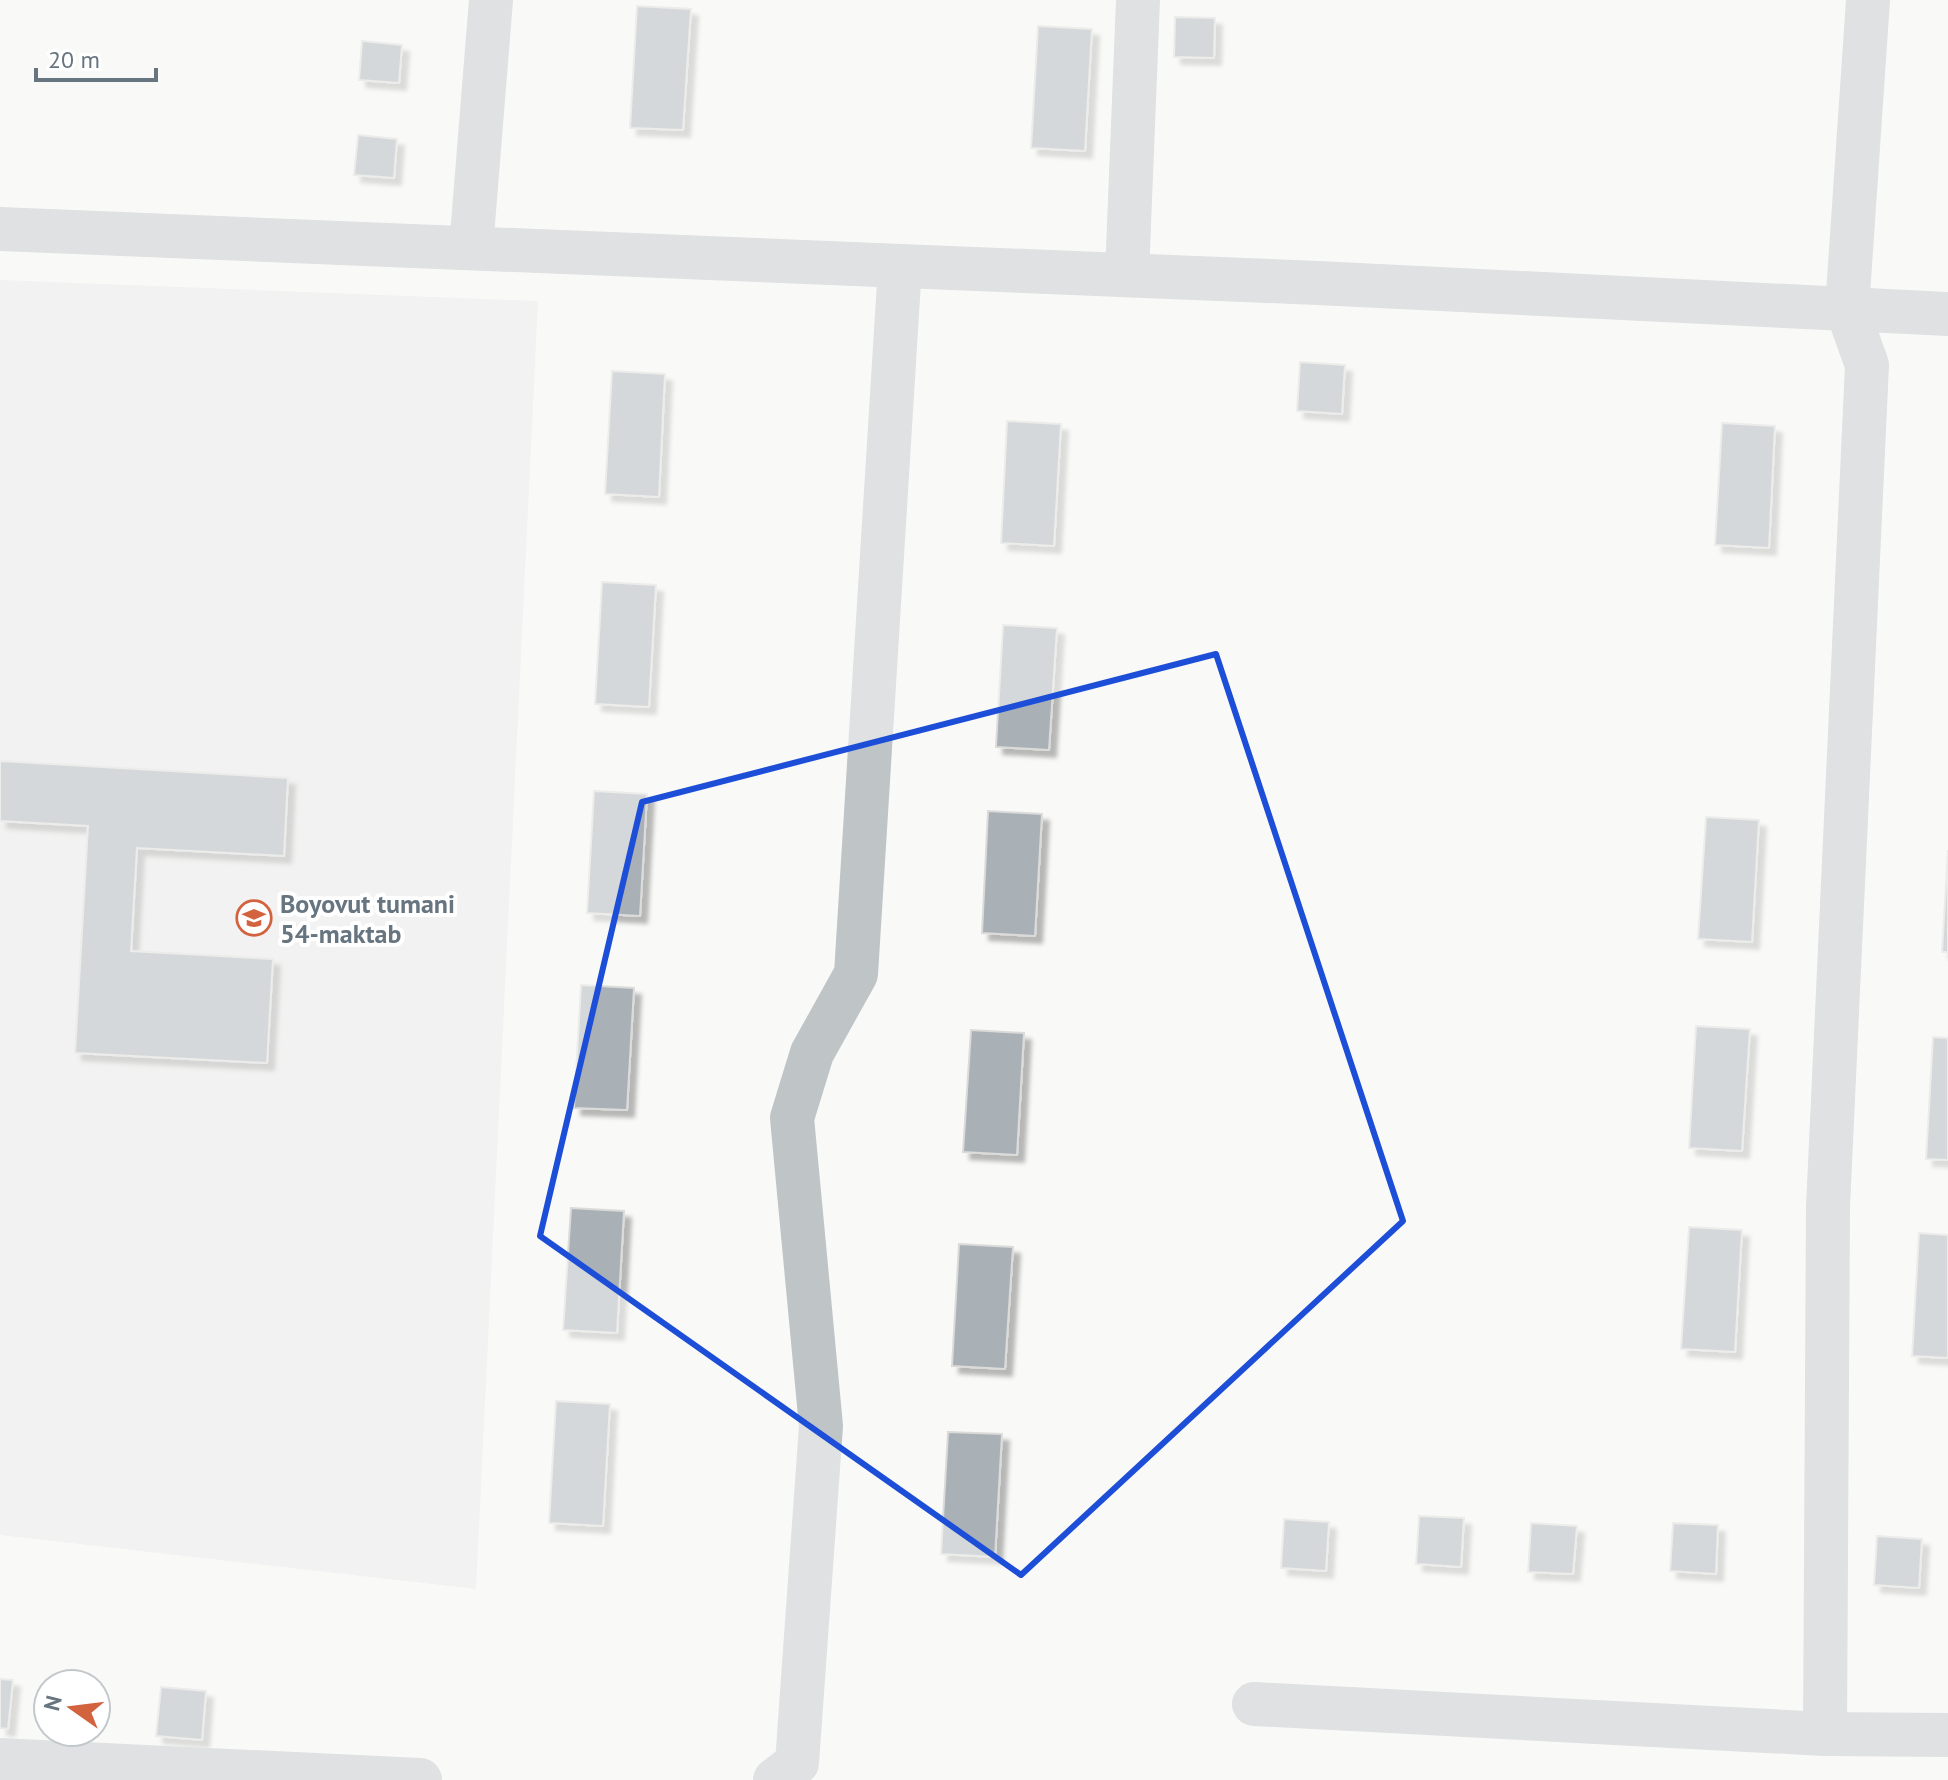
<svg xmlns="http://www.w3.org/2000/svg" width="1948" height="1780" viewBox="0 0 1948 1780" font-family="'PT Sans',sans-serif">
	<defs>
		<filter id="shadow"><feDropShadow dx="7" dy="7" stdDeviation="2" flood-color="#0004"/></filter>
	</defs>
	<rect width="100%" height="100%" fill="#f9f9f8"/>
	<polygon fill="#e7e8e8" points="0,280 538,301 476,1589 0,1535"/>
	<g fill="#a9b0b6" stroke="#dbdbda" stroke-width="2" filter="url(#shadow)">
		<polygon points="637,6 691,9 683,130 630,128"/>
		<polygon points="1175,17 1215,18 1214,58 1174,57"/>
		<polygon points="1038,26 1092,29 1085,151 1031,148"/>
		<polygon points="362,41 402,45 399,83 359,80"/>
		<polygon points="358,135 397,139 394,178 354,175"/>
		<polygon points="1300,362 1345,365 1342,414 1297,411"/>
		<polygon points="612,371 665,374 659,497 605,494"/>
		<polygon points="1007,421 1061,424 1054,546 1001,543"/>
		<polygon points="1722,423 1775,426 1769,548 1715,545"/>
		<polygon points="602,582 656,585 649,707 595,704"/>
		<polygon points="1003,625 1057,628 1049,750 996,747"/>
		<polygon points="0,761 288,778 284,856 137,848 131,951 273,959 267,1063 75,1053 88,826 0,821"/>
		<polygon points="594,791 647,794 640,916 587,913"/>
		<polygon points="988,811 1042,814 1035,936 982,933"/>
		<polygon points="1706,817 1759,820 1752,942 1698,939"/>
		<polygon points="1948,850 1948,952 1942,952"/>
		<polygon points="581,985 634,988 627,1110 574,1108"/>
		<polygon points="1696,1026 1750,1029 1742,1151 1689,1148"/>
		<polygon points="971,1030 1024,1033 1017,1155 963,1152"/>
		<polygon points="1933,1037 1948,1038 1948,1160 1926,1159"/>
		<polygon points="571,1208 624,1211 617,1333 563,1330"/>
		<polygon points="1689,1227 1742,1230 1735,1352 1681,1349"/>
		<polygon points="1919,1233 1948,1235 1948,1358 1912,1356"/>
		<polygon points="959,1244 1013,1247 1005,1369 952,1366"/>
		<polygon points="556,1401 610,1404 603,1526 549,1523"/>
		<polygon points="948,1432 1002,1434 995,1557 941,1554"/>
		<polygon points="1419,1516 1464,1518 1461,1567 1416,1564"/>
		<polygon points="1284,1519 1329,1522 1326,1571 1281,1568"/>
		<polygon points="1531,1523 1577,1526 1573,1574 1528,1572"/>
		<polygon points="1673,1523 1718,1525 1716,1574 1670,1571"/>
		<polygon points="1877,1536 1922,1539 1919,1588 1874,1585"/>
		<polygon points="0,1679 13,1680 8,1729 0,1728"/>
		<polygon points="161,1687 206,1691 202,1740 156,1736"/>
	</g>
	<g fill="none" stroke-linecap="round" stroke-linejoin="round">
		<g stroke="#bfc4c7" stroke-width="44">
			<polyline points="0,229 1318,283 1948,314"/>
			<polyline points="471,248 491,0"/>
			<polyline points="1127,275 1138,0"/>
			<polyline points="1254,1704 1825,1734 1948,1735"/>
			<polyline points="1825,1734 1828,1207 1867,365 1847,309 1868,0"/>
			<polyline points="0,1760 420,1780"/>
			<polyline points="775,1780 797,1763 821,1426 792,1118 812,1053 856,974 900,266"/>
		</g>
	</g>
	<path d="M0 0H1948V1780H0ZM1216 654 1403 1221 1021 1575 540 1236 642 802Z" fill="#f9f9f8" fill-opacity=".55" fill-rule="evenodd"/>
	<path fill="none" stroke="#1d4ed8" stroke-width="6" stroke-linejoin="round" d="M1216 654 1403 1221 1021 1575 540 1236 642 802Z"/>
	<defs>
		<symbol id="school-ring" viewBox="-11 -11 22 22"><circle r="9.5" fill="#fff" stroke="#d3623f" stroke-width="1.5"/><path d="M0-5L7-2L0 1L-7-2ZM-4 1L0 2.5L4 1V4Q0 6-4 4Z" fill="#d3623f"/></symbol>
	</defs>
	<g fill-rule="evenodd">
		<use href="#school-ring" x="234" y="898" width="40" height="40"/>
	</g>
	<g text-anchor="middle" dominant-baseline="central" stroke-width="8" stroke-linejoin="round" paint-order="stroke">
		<g font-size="26" font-weight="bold" fill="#677580" stroke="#fff" text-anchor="start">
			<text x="280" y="903">Boyovut tumani<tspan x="280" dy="30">54-maktab</tspan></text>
		</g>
	</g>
	<g transform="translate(72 1708) rotate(284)"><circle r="38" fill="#ffffff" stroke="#c2c8cc" stroke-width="2"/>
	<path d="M0-6L14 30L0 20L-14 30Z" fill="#d3623f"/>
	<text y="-12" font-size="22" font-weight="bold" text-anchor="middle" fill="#677580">N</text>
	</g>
	<path d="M36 68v12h120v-12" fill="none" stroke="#677580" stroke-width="4"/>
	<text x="48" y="68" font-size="24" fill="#677580" stroke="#ffffff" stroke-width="6" paint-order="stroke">20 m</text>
</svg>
